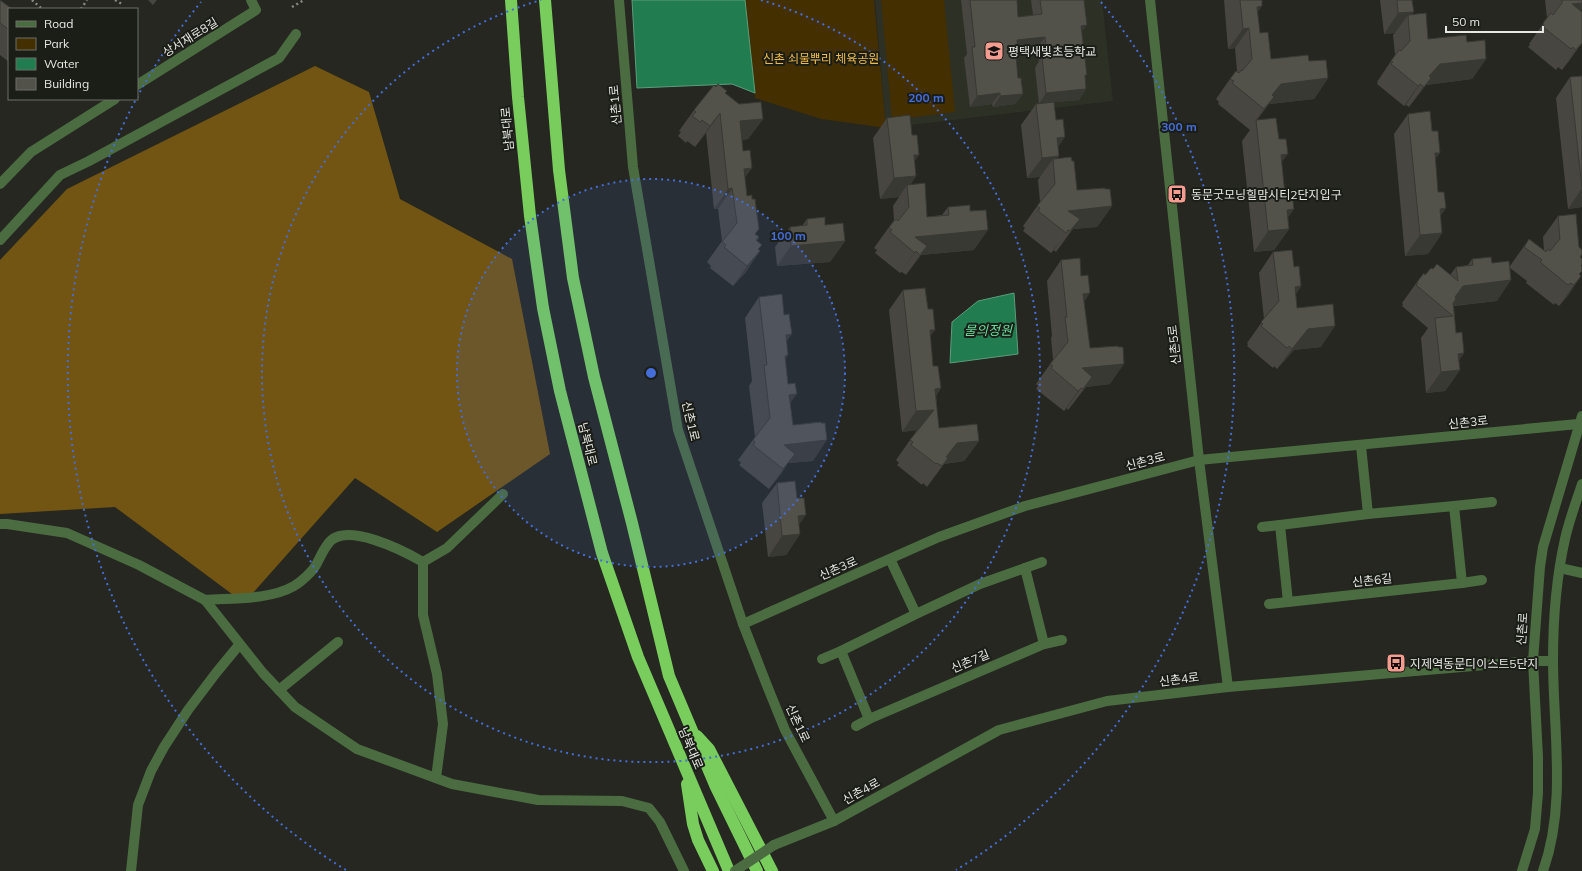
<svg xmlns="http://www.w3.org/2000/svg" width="1582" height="871" viewBox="0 0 1582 871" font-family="Mulish,'Noto Sans KR',sans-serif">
	<rect width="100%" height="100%" fill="#252720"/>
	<polygon fill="#2d3024" points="875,0 1102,0 1113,101 886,128"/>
	<g fill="#432f00">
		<polygon points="745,0 874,0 886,128 821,119 755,98"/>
		<polygon points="881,0 944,0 955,112 892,120"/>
	</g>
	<polygon fill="#725512" points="315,66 369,92 400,199 512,259 550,454 437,532 355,478 244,603 115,507 0,514 0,260 67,189"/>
	<g fill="#217d50" stroke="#5c9d7c">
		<polygon points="632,0 745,0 755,93 732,84 637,88"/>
		<polygon points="1014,293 1018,354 950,363 952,322 978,301"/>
	</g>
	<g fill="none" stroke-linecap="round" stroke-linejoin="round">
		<g stroke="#888a84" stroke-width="2.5" stroke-dasharray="2 3" stroke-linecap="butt">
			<polyline points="32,0 42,9"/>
			<polyline points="115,0 122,4"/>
			<polyline points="292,7 304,0"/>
			<polyline points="81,9 87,0"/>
		</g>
		<g stroke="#4b6c41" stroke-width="10">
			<polyline points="619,0 633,167 678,430 743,624 766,683 785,730 834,821"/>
			<polyline points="1150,0 1199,460 1228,687"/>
			<polyline points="137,85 256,10 251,0"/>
			<polyline points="0,184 31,152 115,99"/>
			<polyline points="0,240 60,175 89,161 279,58 296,34"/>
			<polyline points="1361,446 1368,514 1280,525 1288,602 1462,583 1454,506 1368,514"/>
			<polyline points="1454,506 1492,502"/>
			<polyline points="0,524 7,524 67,533 139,565 205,600 263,673 295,707 357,749 452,784 538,800 622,801 649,808 660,822 684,871"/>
			<polyline points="1262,527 1280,525"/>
			<polyline points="890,559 916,614 980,584 1025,568 1044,644 869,719 841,651 916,614"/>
			<polyline points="423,562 423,615 437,674 443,724 436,778"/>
			<polyline points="1025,568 1042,562"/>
			<polyline points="1560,568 1582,573"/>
			<polyline points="1462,583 1482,580"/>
			<path d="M205 600C232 598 270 600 294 586 301 582 312 572 316 565 320 558 323 550 328 544 344 520 404 551 423 562L447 548 503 494"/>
			<polyline points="1269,604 1288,602"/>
			<polyline points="743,624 939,537 1025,506 1199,460 1578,424"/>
			<polyline points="1044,644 1062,640"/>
			<polyline points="822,659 841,651"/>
			<polyline points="279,690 338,642"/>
			<polyline points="856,726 869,719"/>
			<polyline points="774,845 834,821 999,730 1107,701 1228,687 1533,661 1553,661"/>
			<polyline points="131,871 138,805 151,771 164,747 188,710 216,673 239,645"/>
			<polyline points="1522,871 1535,829 1538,793 1538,757 1533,661 1540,567 1543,547 1582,416"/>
			<path d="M1543 871C1567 804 1553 729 1553 660 1553 619 1556 579 1565 539 1569 521 1576 502 1582 484"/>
		</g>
		<g stroke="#78cd5d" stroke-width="12">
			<polyline points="511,0 518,97 530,216 543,308 560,391 602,553 638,657 729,871"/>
			<polyline points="545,0 559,170 573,278 594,377 632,523 669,676 715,785 757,871"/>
			<polyline points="697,736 709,749 772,871"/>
			<polyline points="687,784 693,824 698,840 713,871"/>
		</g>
		<polyline stroke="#4b6c41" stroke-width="10" points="735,871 774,845"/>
	</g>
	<g fill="#474640">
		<polygon points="0,0 9,9 9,62 0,55"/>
		<polygon points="148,0 157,0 153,5"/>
		<polygon points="961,0 1017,0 1018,17 1033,15 1031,0 1084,0 1082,33 1086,89 1079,100 1054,102 1059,156 1057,159 1072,161 1077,190 1105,189 1112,206 1097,227 1073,229 1056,252 1054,250 1051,253 1023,231 1025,228 1023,226 1040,202 1038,180 1040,177 1027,178 1021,125 1036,104 1039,104 1035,68 1039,61 1037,48 1018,50 1018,56 1016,59 1018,78 1023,94 1015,104 993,107 992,104 970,107 964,58 967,54"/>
		<polygon points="1224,0 1262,0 1257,12 1260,33 1271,59 1309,61 1328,78 1314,99 1269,104 1257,120 1279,139 1285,194 1294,209 1287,218 1289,229 1274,250 1254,252 1242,141 1250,130 1218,104 1219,102 1216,99 1230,79 1237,71 1235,48 1228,49"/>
		<polygon points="1380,0 1412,0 1412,14 1428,39 1467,42 1486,59 1472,79 1426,85 1409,107 1406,105 1404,106 1377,84 1378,82 1377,82 1395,55 1393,35 1395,33 1384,34"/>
		<polygon points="1545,0 1582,0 1581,11 1582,43 1569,61 1562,70 1558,67 1556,70 1528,47 1530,45 1529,44 1547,18"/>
		<polygon points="1582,76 1582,207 1568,209 1556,98 1570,77"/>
		<polygon points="725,93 739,104 763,119 748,139 742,140 743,151 752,168 745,177 747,196 755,234 759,237 757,241 759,250 746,272 733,286 710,268 711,266 707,262 722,241 718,209 714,209 706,133 695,147 687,141 686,143 678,136 681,132 679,131 694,110"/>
		<polygon points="1408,114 1435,159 1438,192 1446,208 1440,216 1442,233 1428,254 1405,256 1394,134"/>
		<polygon points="887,118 914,162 916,176 910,185 927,217 942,215 948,207 974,250 921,255 906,275 902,272 900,273 875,253 877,250 874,248 894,220 893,206 899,197 880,199 873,138"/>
		<polygon points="1558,216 1580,257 1582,259 1582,265 1581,266 1579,275 1581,276 1567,297 1559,306 1555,303 1554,305 1526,283 1527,281 1510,268 1497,301 1454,306 1456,333 1464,353 1459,360 1460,370 1445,391 1426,393 1421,338 1428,328 1402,306 1403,304 1402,303 1417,282 1433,269 1450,275 1456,267 1468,265 1472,259 1492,263 1510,266 1529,239 1544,251 1543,237"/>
		<polygon points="807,219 845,241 830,262 777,266 775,247 790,227 802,226"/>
		<polygon points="1273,252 1294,267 1301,286 1296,294 1297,308 1321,347 1294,350 1277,369 1274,366 1273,368 1247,346 1248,344 1247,343 1264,319 1259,273"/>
		<polygon points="1061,260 1084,302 1090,348 1110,384 1086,387 1068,410 1067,408 1064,411 1036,389 1038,386 1036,384 1053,360 1051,338 1052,336 1047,281"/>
		<polygon points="903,290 928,309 935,330 930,336 933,366 941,388 936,396 939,428 979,441 964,461 944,464 927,487 923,483 922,485 897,465 899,463 896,460 917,430 902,432 889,310"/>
		<polygon points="759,297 786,341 788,355 785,359 793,425 813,461 788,463 781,474 769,489 739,465 741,463 738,460 755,437 749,386 752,381 745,318"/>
		<polygon points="777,483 799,525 800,534 786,555 768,557 762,503"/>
	</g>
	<g fill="#393934">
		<polygon points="1582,3 1582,9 1572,23 1572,4"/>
		<polygon points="1262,6 1248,26 1242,27 1257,7"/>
		<polygon points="1414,12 1408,20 1408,15 1395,33 1384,34 1398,13"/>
		<polygon points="1087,25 1079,36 1081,26"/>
		<polygon points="1249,28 1235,48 1228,49 1243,29"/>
		<polygon points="1045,37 1037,48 1009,51 1017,40"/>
		<polygon points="1582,43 1569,61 1562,70 1576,50"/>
		<polygon points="1486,59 1472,79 1426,85 1409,107 1424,86 1429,76 1440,64"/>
		<polygon points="1328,78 1314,99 1269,104 1256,121 1256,120 1264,109 1272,95 1281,84"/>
		<polygon points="1420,84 1406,105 1404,106 1418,86"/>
		<polygon points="1086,89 1079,100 1039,104 1046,93"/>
		<polygon points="1000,93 992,104 970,107 977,96"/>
		<polygon points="1023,94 1015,104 993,107 1000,96"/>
		<polygon points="720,113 706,133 695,147 710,126"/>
		<polygon points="763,119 748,139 725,142 740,121"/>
		<polygon points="1065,137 1051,157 1059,156 1053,165 1053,159 1040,177 1027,178 1057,138"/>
		<polygon points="1435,153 1440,153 1425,173"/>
		<polygon points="1288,154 1273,174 1281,155"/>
		<polygon points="914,155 919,155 905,175"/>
		<polygon points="752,168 737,188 732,189 718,209 714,209 728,189 744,169"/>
		<polygon points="916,176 908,188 907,185 899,197 880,199 894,178"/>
		<polygon points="1582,188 1582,207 1568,209"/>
		<polygon points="1112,206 1097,227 1073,229 1056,252 1072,229 1068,211"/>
		<polygon points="1446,208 1432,229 1440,209"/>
		<polygon points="1294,209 1280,229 1287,210"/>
		<polygon points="1289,229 1274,250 1254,252 1268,231"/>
		<polygon points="988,230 974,250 921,255 906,275 920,255 916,251 900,273 915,253 915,237"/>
		<polygon points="1068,230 1054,250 1051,253 1066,233"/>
		<polygon points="1442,233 1428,254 1405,256 1420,235"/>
		<polygon points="845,241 830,262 777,266 791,246"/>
		<polygon points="762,245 748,264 760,251 746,272 733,286"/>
		<polygon points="1581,276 1567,297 1559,306 1574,285"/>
		<polygon points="1511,280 1497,301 1449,306 1463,286"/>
		<polygon points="1301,286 1287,307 1295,287"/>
		<polygon points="1090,293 1076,314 1083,294"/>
		<polygon points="1335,326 1321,347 1294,350 1277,369 1292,349 1308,329"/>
		<polygon points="930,330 935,330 920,350"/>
		<polygon points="792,334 777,355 786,335"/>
		<polygon points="1464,353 1451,371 1460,370 1445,391 1426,393 1441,372 1458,354"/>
		<polygon points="1124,364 1110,384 1086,387 1068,410 1085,387 1082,368"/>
		<polygon points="941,388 926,409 935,389"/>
		<polygon points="1081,388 1067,408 1064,411 1078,391"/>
		<polygon points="797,394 782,414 789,395"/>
		<polygon points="934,410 919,430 902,432 916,411"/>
		<polygon points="827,440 813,461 788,463 781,474 769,489 783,469 784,445"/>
		<polygon points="979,441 964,461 944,464 927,487 942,466 946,457 957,443"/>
		<polygon points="806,515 792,535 800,534 786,555 768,557 782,536 798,516"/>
	</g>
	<g fill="#52514a" stroke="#393934">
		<polygon points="0,0 12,9 9,9 9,30 0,23"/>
		<polygon points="970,0 1017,0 1018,17 1042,14 1040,0 1084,0 1087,25 1081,26 1087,75 1085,75 1086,89 1046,93 1042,57 1047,56 1045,37 1017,40 1018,56 1016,56 1018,78 1021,78 1023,94 1000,96 1000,93 977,96 972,47 975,47"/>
		<polygon points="1240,0 1262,0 1262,6 1257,7 1260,33 1268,32 1271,59 1308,55 1309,61 1326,60 1328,78 1281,84 1272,95 1274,97 1264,109 1232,83 1234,81 1230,79 1236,71 1239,73 1241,70 1242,71 1252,59 1249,28 1243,29"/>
		<polygon points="1397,0 1412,0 1414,12 1398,13"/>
		<polygon points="1562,0 1582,0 1582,3 1572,4 1582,12 1582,43 1576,50 1573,47 1571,49 1543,27 1544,25 1543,23 1551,13 1553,15 1562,3"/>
		<polygon points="1426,13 1428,39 1466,35 1467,42 1485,40 1486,59 1440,64 1429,76 1431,78 1424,87 1420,84 1418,86 1391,64 1393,62 1391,61 1399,50 1401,51 1410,41 1408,15"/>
		<polygon points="1582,76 1582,188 1570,77"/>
		<polygon points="718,84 727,91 725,93 739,104 761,102 763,119 740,121 743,151 750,150 752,168 744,169 747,196 752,195 752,199 755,199 759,229 755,234 759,237 756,240 762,245 758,249 760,251 747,266 724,247 726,245 722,242 737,223 732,188 728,189 720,113 710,126 702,120 700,122 692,116 696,112 694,110 714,85 716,87"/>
		<polygon points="1054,102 1056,120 1063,119 1065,137 1057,138 1059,156 1042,158 1036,104"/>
		<polygon points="1430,111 1432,131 1438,131 1440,153 1435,153 1438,192 1444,192 1446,208 1440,209 1442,233 1420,235 1408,114"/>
		<polygon points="910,115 912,135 917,135 919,155 914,155 916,176 894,178 887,118"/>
		<polygon points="1276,118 1279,139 1286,139 1288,154 1281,155 1285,194 1292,194 1294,209 1287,210 1289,229 1268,231 1256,120"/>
		<polygon points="1071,157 1072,161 1074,161 1077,190 1105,188 1105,189 1110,189 1112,206 1068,211 1080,219 1070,231 1068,230 1066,233 1038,211 1040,208 1037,206 1055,184 1053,159"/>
		<polygon points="925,183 927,217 949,215 948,207 970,205 970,211 986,210 988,230 915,237 927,246 920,255 916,251 915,253 890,232 892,230 889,227 896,219 898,221 909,207 907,185"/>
		<polygon points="1576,214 1579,247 1582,250 1582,254 1580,257 1582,259 1582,264 1581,266 1582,267 1582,271 1579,274 1581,276 1574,285 1570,283 1568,285 1540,262 1542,260 1524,247 1529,239 1546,252 1548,249 1550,251 1560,239 1558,216"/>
		<polygon points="825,217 825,225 843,223 845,241 791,246 790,227 807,225 807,219"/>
		<polygon points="1292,250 1294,267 1299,266 1301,286 1295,287 1297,308 1333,304 1335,326 1308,329 1292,349 1289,346 1287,348 1261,326 1263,324 1261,322 1279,301 1273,252"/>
		<polygon points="1491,257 1492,263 1509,261 1511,280 1463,286 1455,297 1456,299 1453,303 1456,333 1462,332 1464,353 1458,354 1460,370 1441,372 1435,318 1453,316 1416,285 1418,283 1417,282 1424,273 1425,275 1431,268 1433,269 1437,264 1458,281 1456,267 1473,265 1472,259"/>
		<polygon points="1080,258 1081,276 1088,275 1090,293 1083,294 1090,348 1118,346 1118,347 1123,347 1124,364 1082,368 1092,377 1083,389 1081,388 1078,391 1051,368 1053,366 1050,364 1068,342 1065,317 1067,317 1061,260"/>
		<polygon points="925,288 928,309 933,309 935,330 930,330 933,366 938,366 941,388 935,389 939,428 977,424 979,441 957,443 946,457 948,458 942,466 937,463 936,464 911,445 913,442 910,440 934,410 916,411 903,290"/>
		<polygon points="782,294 784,315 789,314 792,334 786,335 788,355 785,356 788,384 795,383 797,394 789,395 793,425 821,422 821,423 825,423 827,440 784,445 795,454 783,469 753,445 755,442 753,440 770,418 764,365 767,365 759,297"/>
		<polygon points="795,481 797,498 804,498 806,515 798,516 800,534 782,536 777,483"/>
	</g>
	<circle cx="651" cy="373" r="194" fill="#456dda" fill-opacity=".12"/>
	<g fill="none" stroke="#456dda" stroke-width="2" stroke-dasharray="2 4">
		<circle cx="651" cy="373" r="194"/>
		<path d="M761 0A389 389 0 1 1 541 0"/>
		<path d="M346 870A583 583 0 0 1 201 2M1101 2A583 583 0 0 1 956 870"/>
	</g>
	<defs>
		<symbol id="school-square" viewBox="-11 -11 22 22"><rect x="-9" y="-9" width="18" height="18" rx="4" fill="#f59c91" stroke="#1b1d17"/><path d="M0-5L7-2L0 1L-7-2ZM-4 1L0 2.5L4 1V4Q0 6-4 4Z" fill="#111"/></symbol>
		<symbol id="bus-square" viewBox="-11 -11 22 22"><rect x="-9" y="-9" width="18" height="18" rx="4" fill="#f59c91" stroke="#1b1d17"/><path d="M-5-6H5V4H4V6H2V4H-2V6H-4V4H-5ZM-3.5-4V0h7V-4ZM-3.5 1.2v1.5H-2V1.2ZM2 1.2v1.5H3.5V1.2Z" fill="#111"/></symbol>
	</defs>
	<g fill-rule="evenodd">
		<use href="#school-square" x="983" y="40" width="22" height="22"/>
		<use href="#bus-square" x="1166" y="183" width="22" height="22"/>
		<use href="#bus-square" x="1385" y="652" width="22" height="22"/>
	</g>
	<g text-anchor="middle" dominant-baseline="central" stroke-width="4" stroke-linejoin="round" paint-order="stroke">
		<g font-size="12" fill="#e7e8e4" stroke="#1b1d17">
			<text transform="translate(190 37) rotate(-32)">상서재로8길</text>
			<text transform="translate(615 105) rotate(-95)">신촌1로</text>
			<text transform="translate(507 129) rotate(-95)">남북대로</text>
			<text transform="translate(1174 345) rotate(-96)">신촌5로</text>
			<text transform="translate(691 421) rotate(77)">신촌1로</text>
			<text transform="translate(1468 422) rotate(-6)">신촌3로</text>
			<text transform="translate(588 444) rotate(76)">남북대로</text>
			<text transform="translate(1145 461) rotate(-15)">신촌3로</text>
			<text transform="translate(838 568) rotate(-24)">신촌3로</text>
			<text transform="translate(1372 580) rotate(-6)">신촌6길</text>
			<text transform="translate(1522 629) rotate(-86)">신촌로</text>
			<text transform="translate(970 661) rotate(-23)">신촌7길</text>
			<text transform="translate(1179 679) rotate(-7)">신촌4로</text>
			<text transform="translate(798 723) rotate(65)">신촌1로</text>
			<text transform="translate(691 748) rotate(67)">남북대로</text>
			<text transform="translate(861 791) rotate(-29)">신촌4로</text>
		</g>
		<g font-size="12" fill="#e7e8e4" stroke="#1b1d17" text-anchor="start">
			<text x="1008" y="51">평택새빛초등학교</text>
			<text x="1191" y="194">동문굿모닝힐맘시티2단지입구</text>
			<text x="1410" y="663">지제역동문디이스트5단지</text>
		</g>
		<g font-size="12" fill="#efba49" stroke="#1b1d17">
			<text x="821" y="58">신촌 쇠물뿌리 체육공원</text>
		</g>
		<g font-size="13" font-style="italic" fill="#69dd9d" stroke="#1b1d17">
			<text x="988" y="330">물의정원</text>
		</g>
	</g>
	<circle cx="651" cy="373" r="6" fill="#456dda" stroke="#1b1d17" stroke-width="2"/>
	<g font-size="12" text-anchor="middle" font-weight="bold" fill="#456dda" stroke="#1b1d17" stroke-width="4" stroke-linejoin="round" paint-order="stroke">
		<text x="926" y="102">200 m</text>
		<text x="1179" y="131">300 m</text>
		<text x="788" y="240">100 m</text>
	</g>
	<rect x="8" y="8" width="130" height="92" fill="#1b1d17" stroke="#6d6e69"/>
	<rect x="16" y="21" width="20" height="6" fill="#4b6c41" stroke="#6d6e69"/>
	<text x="44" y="28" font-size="12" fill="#e7e8e4">Road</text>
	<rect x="16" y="38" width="20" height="12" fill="#432f00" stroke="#6d6e69"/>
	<text x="44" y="48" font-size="12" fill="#e7e8e4">Park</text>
	<rect x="16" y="58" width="20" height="12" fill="#217d50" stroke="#6d6e69"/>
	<text x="44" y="68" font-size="12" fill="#e7e8e4">Water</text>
	<rect x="16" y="78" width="20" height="12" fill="#52514a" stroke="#6d6e69"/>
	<text x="44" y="88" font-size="12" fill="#e7e8e4">Building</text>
	<path d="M1446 26v6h97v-6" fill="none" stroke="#e7e8e4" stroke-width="2"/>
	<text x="1452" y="26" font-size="12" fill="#e7e8e4" stroke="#1b1d17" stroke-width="3" paint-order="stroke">50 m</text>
</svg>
